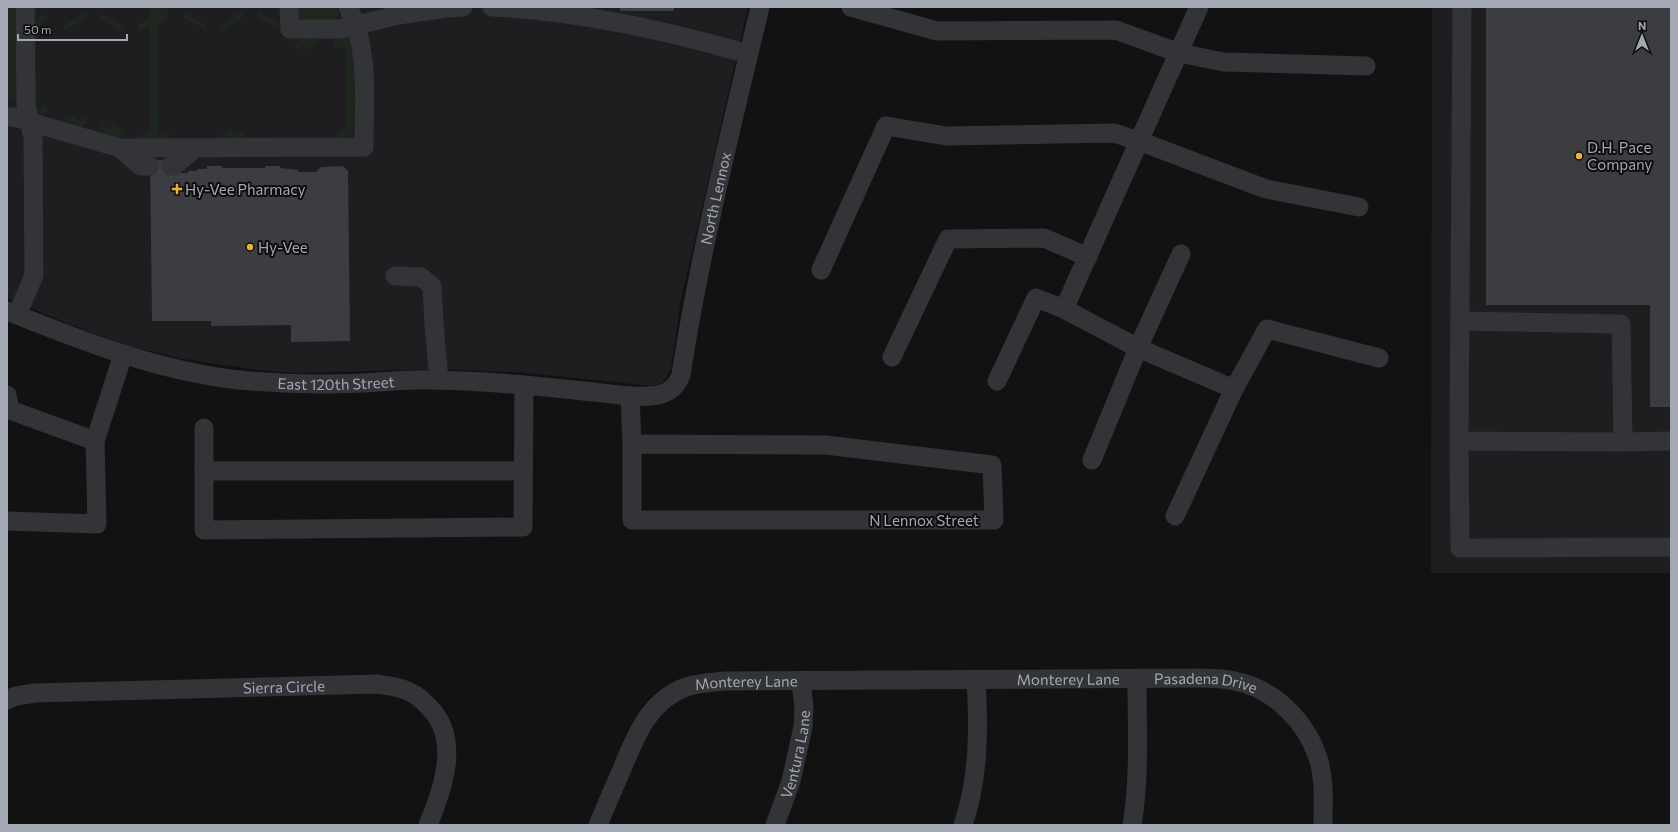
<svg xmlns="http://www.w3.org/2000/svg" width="1678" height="832" viewBox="0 0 1678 832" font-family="Commissioner,sans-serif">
	<rect width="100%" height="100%" fill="#121213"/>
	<g fill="#1e1e20">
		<polygon points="7,7 748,7 681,299 671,369 667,377 660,384 651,386 529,373 441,369 295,373 258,370 184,359 128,346 69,324 7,298"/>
		<polygon points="1432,7 1671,7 1671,573 1431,573"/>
	</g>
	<g fill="#1e261f">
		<polygon points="7,7 15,7 16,99 7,100"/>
		<polygon points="32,7 36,7 36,20 44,14 47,15 47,20 36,28 37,109 46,104 48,108 47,111 42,114 37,113 33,108"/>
		<polygon points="149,7 163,7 169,11 168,19 158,26 159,135 169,131 169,137 167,139 140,139 139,137 150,129 149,26 139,31 138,30 138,25 149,18"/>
		<path d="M297 7H337L339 14 334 21C326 21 305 24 300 20 297 17 297 11 297 7Z"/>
		<polygon points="259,11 280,23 280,29 258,18 258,12"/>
		<polygon points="241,12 243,13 242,19 222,30 221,30 221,24"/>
		<polygon points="84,13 86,14 86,20 63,31 64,25"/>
		<polygon points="102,13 122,24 124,26 123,31 122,32 101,20 100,17"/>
		<polygon points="185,13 205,24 206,30 183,18"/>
		<path d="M337 36C342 36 347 36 351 41 357 50 355 114 355 129 352 137 345 138 336 138L335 135 346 127V50L344 46 336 50 334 49V41Z"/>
		<polygon points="301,39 314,39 318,43 306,51 305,46 295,51 295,43"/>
		<polygon points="76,115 79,121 85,117 87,118 85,125 79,126 66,121 66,118"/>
		<path d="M112 122 124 129V135L120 138C112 138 102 135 101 126L103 124 112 130Z"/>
		<polygon points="233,128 233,134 243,130 245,133 242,138 222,138 222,134"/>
	</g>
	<g fill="#3c3d40">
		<polygon points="619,7 674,7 674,11 620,11"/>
		<polygon points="1486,7 1671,7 1671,407 1650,407 1650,305 1486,305"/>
		<polygon points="150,160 170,160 170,173 188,173 188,171 197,171 197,169 207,169 207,166 222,166 222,168 265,168 265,166 280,166 280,168 298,170 298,172 316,172 321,167 343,166 348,171 350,341 291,342 291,325 211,326 211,321 152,321"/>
	</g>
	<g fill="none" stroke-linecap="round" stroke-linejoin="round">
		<g stroke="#333438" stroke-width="19">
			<polyline points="289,7 290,29 341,29 398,15 447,8 463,7"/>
			<path d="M492 7C579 11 665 30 748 54"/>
			<polyline points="851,7 937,31 1116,30 1179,53 1224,62 1366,66"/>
			<polyline points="1199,7 1064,309 1138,348 1234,389"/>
			<path d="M7 117H13L120 148 364 147C364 101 370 49 348 7"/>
			<polyline points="120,148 140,166 150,166"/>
			<polyline points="170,166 174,166 196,148"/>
			<polyline points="821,270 886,126 946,136 1114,133 1139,141 1266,189 1359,207"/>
			<polyline points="395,276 421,277 432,286 434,324 439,380"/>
			<path id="s1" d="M7 311C82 341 158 371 239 380 280 384 322 385 363 383 386 382 410 379 433 380 499 381 565 389 630 396 650 397 673 398 681 375 700 251 731 129 760 7"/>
			<polyline points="17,315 34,275 33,138 26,105 25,7"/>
			<polyline points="1460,321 1621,324 1623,442 1459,441 1462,7"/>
			<polyline points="892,357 948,239 1044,238 1088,257"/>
			<polyline points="997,381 1036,298 1064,309"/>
			<polyline points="7,395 10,410 95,441"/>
			<polyline points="630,396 632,444 826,445 992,465 994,520 632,520 632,444"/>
			<polyline points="204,428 204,530 523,527 524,385"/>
			<polyline points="1459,441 1460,548 1671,547"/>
			<polyline points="1623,442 1671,441"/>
			<polyline points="1092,460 1138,348 1181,254"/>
			<polyline points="204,471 522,471"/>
			<polyline points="1175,516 1234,389 1267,329 1379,358"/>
			<polyline points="7,521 97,524 95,441 123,355"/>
			<path id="s2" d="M7 700 16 696 35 693 378 684C386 686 396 686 405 690 415 693 422 700 429 707 461 739 443 789 428 825"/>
			<path id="s3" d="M598 825C606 806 614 787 622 769 636 735 649 701 686 687 699 683 714 682 728 681L1196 678C1209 678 1222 678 1235 681 1274 689 1306 721 1318 758 1325 779 1323 803 1323 825"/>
			<path id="s4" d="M775 825 791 781 803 727 804 707 801 682"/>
			<path d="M963 825C979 778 979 729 976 680"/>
			<path d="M1132 825C1140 777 1137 727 1137 678"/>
		</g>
	</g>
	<g fill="#ebb332" stroke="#0d0d0e" stroke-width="1.5">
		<circle cx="1579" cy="156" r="4"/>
		<path d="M175 183h4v4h4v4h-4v4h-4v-4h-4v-4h4z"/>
		<circle cx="250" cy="247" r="4"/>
	</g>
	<g text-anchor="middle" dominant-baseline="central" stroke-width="4" stroke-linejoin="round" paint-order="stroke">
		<g font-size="15" fill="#a4a8b4" stroke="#0d0d0e" text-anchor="start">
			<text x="1587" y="147">D.H. Pace<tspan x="1587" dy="17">Company</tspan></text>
			<text x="185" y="189">Hy-Vee Pharmacy</text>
			<text x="258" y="247">Hy-Vee</text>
		</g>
		<g font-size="15" fill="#a4a8b4" stroke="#0d0d0e">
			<text stroke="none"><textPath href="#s1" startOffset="875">North Lennox</textPath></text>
			<text stroke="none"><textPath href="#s1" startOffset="340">East 120th Street</textPath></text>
			<text x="924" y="520">N Lennox Street</text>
			<text stroke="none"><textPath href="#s3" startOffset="551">Monterey Lane</textPath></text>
			<text stroke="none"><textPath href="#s3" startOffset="229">Monterey Lane</textPath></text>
			<text stroke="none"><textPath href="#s3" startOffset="689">Pasadena Drive</textPath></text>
			<text stroke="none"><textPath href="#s2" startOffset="278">Sierra Circle</textPath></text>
			<text stroke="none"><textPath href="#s4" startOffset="74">Ventura Lane</textPath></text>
		</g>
	</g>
	<rect width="1678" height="832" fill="none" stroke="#a4a8b4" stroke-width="16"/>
	<g transform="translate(1642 36)" stroke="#0d0d0e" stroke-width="3" paint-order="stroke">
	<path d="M0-3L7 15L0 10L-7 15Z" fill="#a4a8b4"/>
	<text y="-6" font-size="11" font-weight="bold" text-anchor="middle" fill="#a4a8b4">N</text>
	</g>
	<path d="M18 34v6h109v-6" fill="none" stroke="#a4a8b4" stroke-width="2"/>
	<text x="24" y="34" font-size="12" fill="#a4a8b4" stroke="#0d0d0e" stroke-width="3" paint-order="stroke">50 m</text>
</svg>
